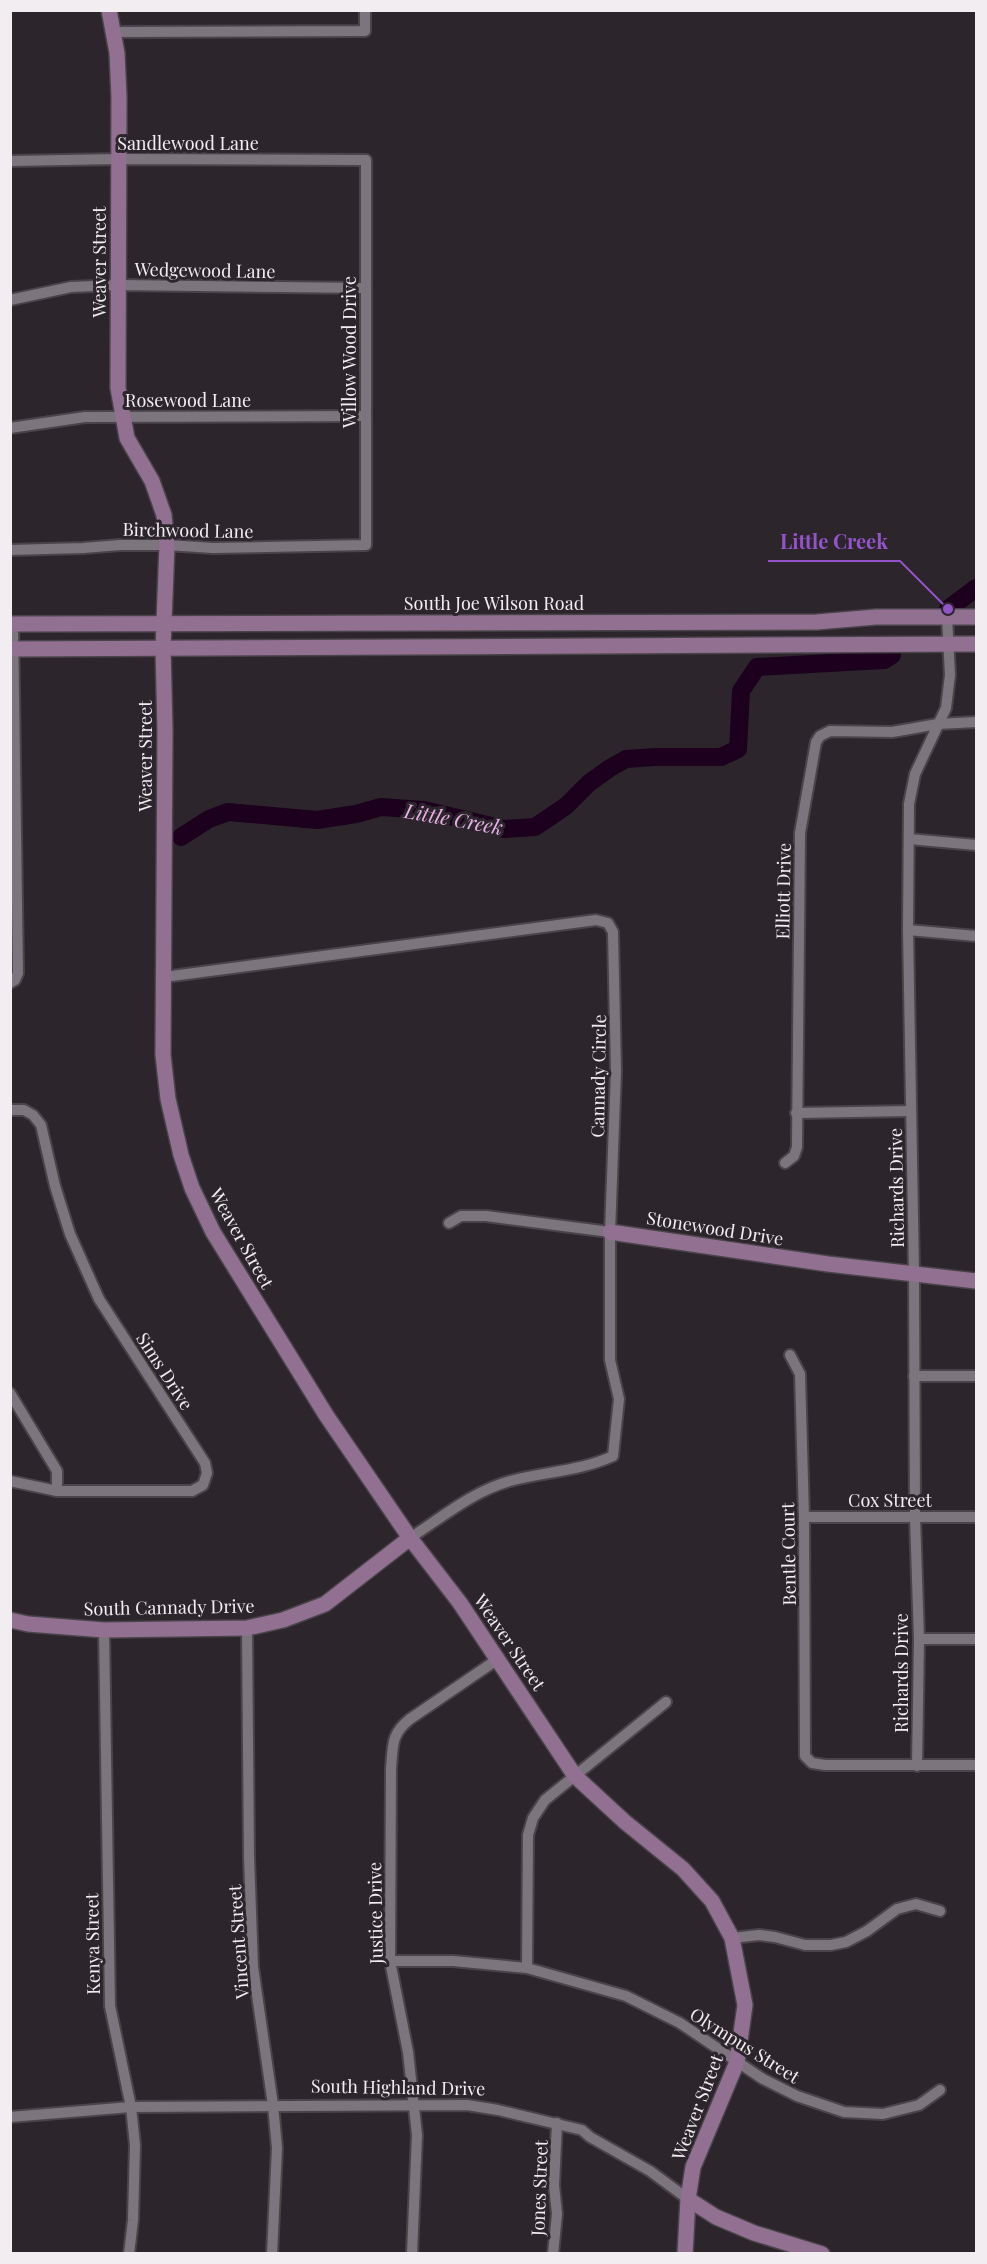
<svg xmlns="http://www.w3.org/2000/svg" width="987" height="2264" viewBox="0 0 987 2264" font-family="'Playfair Display',serif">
	<rect width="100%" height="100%" fill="#2c262c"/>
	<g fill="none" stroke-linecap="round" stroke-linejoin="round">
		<g stroke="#1c001e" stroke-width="18">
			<polyline points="948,609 976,588"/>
			<polyline points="181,837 209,819 228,812 317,820 356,814 381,807 424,810 504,829 535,827 566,806 589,783 610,768 626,759 655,757 721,757 738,749 741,691 757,667 884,660 892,655"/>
		</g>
		<defs>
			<g id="street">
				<polyline points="113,32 365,31 365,10"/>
				<polyline points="10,161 119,159 366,160 366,545 213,548 167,545 120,545 83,548 10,550"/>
				<polyline points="10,300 71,287 119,285 365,288"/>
				<polyline points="10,428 85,417 366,416"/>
				<polyline points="909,839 976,845"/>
				<polyline points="908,930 976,936"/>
				<path d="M164 977 596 920 608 923 613 932 616 1071 610 1232V1360L619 1399 613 1456C581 1471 543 1472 510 1481 473 1491 441 1518 410 1538"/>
				<polyline points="10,983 15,980 18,973 13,624"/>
				<polyline points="10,1110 24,1110 33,1115 41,1125 55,1186 70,1234 99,1299 205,1463 207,1473 203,1485 192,1491 57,1491 10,1481"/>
				<polyline points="796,1113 911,1111"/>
				<polyline points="785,1163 794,1156 797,1147 800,833 816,742 820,736 830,731 892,732 938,724 976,722"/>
				<polyline points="449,1223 461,1216 486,1216 610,1232"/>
				<polyline points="790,1355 800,1374 804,1517 805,1756 812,1763 825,1765 976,1765"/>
				<polyline points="914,1376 976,1376"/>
				<polyline points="10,1393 57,1471 57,1491"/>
				<polyline points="804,1517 976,1517"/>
				<polyline points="247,1628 249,1857 253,1967 273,2105 277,2148 272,2254"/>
				<polyline points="104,1630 110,2006 131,2107 135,2145 133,2220 129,2254"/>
				<polyline points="919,1639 976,1639"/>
				<polyline points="917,1766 919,1639 915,1517 914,1273 908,930 909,804 915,774 946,708 950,675 947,617"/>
				<polyline points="732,1938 759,1935 775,1937 805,1945 831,1945 846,1942 867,1931 897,1909 916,1904 940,1911"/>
				<polyline points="390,1961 453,1961 527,1968 626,1996 680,2023 763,2079 797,2096 844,2112 883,2114 919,2105 940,2090"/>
				<polyline points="527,1968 528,1835 533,1818 545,1800 666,1702"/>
				<polyline points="10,2117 131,2107 467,2105 498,2110 582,2130 590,2137 650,2171 688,2199"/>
				<path d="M412 2254 417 2135 408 2052 390 1961 391 1769C393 1745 391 1734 410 1719L498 1659"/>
				<polyline points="553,2254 557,2214 554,2185 557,2123"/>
			</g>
			<g id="secondary">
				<polyline points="109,10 117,53 119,97 118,388 127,438 152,481 164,515 167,545 163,648 165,730 163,1055 168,1099 181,1155 192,1188 213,1232 326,1415 410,1538 460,1603 575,1776 625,1822 683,1869 712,1901 732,1938 745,2005 737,2062 693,2167 688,2199 685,2254"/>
				<polyline points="10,624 817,622 876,617 976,617"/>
				<polyline points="10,649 976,644"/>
				<polyline points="610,1232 828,1264 976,1281"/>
				<polyline points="10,1620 28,1624 104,1630 247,1628 283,1620 325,1604 410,1538"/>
				<polyline points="688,2199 716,2217 754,2233 822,2254"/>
			</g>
		</defs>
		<use href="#street" stroke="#4a444a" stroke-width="14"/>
		<use href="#secondary" stroke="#4a444a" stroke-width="18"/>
		<use href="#street" stroke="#7d757d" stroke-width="10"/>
		<use href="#secondary" stroke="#917092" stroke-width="15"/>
	</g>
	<g text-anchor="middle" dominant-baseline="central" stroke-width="6" stroke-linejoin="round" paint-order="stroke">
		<g font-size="18" fill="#f1edf1" stroke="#2c262c">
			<text x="188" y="143">Sandlewood Lane</text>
			<text transform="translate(99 262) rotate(-90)">Weaver Street</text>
			<text transform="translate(205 270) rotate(1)">Wedgewood Lane</text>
			<text transform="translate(349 352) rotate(-90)">Willow Wood Drive</text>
			<text x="188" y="400">Rosewood Lane</text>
			<text transform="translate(188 530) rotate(1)">Birchwood Lane</text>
			<text x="494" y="603">South Joe Wilson Road</text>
			<text transform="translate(145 756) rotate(-90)">Weaver Street</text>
			<text transform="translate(783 891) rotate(-89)">Elliott Drive</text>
			<text transform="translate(598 1076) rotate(-89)">Cannady Circle</text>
			<text transform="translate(896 1188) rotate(-91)">Richards Drive</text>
			<text transform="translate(715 1228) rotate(9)">Stonewood Drive</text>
			<text transform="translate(242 1238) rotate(61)">Weaver Street</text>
			<text transform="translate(165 1371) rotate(57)">Sims Drive</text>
			<text x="890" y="1500">Cox Street</text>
			<text transform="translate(788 1554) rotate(-91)">Bentle Court</text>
			<text transform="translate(169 1607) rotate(-1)">South Cannady Drive</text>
			<text transform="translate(510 1642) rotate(56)">Weaver Street</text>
			<text transform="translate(901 1673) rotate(-90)">Richards Drive</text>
			<text transform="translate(375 1913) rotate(-91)">Justice Drive</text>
			<text transform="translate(238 1942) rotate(-94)">Vincent Street</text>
			<text transform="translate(92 1944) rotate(-91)">Kenya Street</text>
			<text transform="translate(745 2045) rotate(32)">Olympus Street</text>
			<text transform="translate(398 2087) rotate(1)">South Highland Drive</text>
			<text transform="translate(697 2107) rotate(-69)">Weaver Street</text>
			<text transform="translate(539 2188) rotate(-88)">Jones Street</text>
		</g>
		<g font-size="20" font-style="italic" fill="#ebb0ec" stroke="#2c262c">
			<text transform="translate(454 818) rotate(10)">Little Creek</text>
		</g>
	</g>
	<path fill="none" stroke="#9353c9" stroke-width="2" d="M948 609L900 561H768"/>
	<circle fill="#9353c9" stroke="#2c262c" stroke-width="2" cx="948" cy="609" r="6"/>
	<g font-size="20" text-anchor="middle" font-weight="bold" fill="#9353c9" stroke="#2c262c" stroke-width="6" stroke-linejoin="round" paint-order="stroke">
		<text x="834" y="549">Little Creek</text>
	</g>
	<rect width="987" height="2264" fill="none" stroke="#f1edf1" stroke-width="24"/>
</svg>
